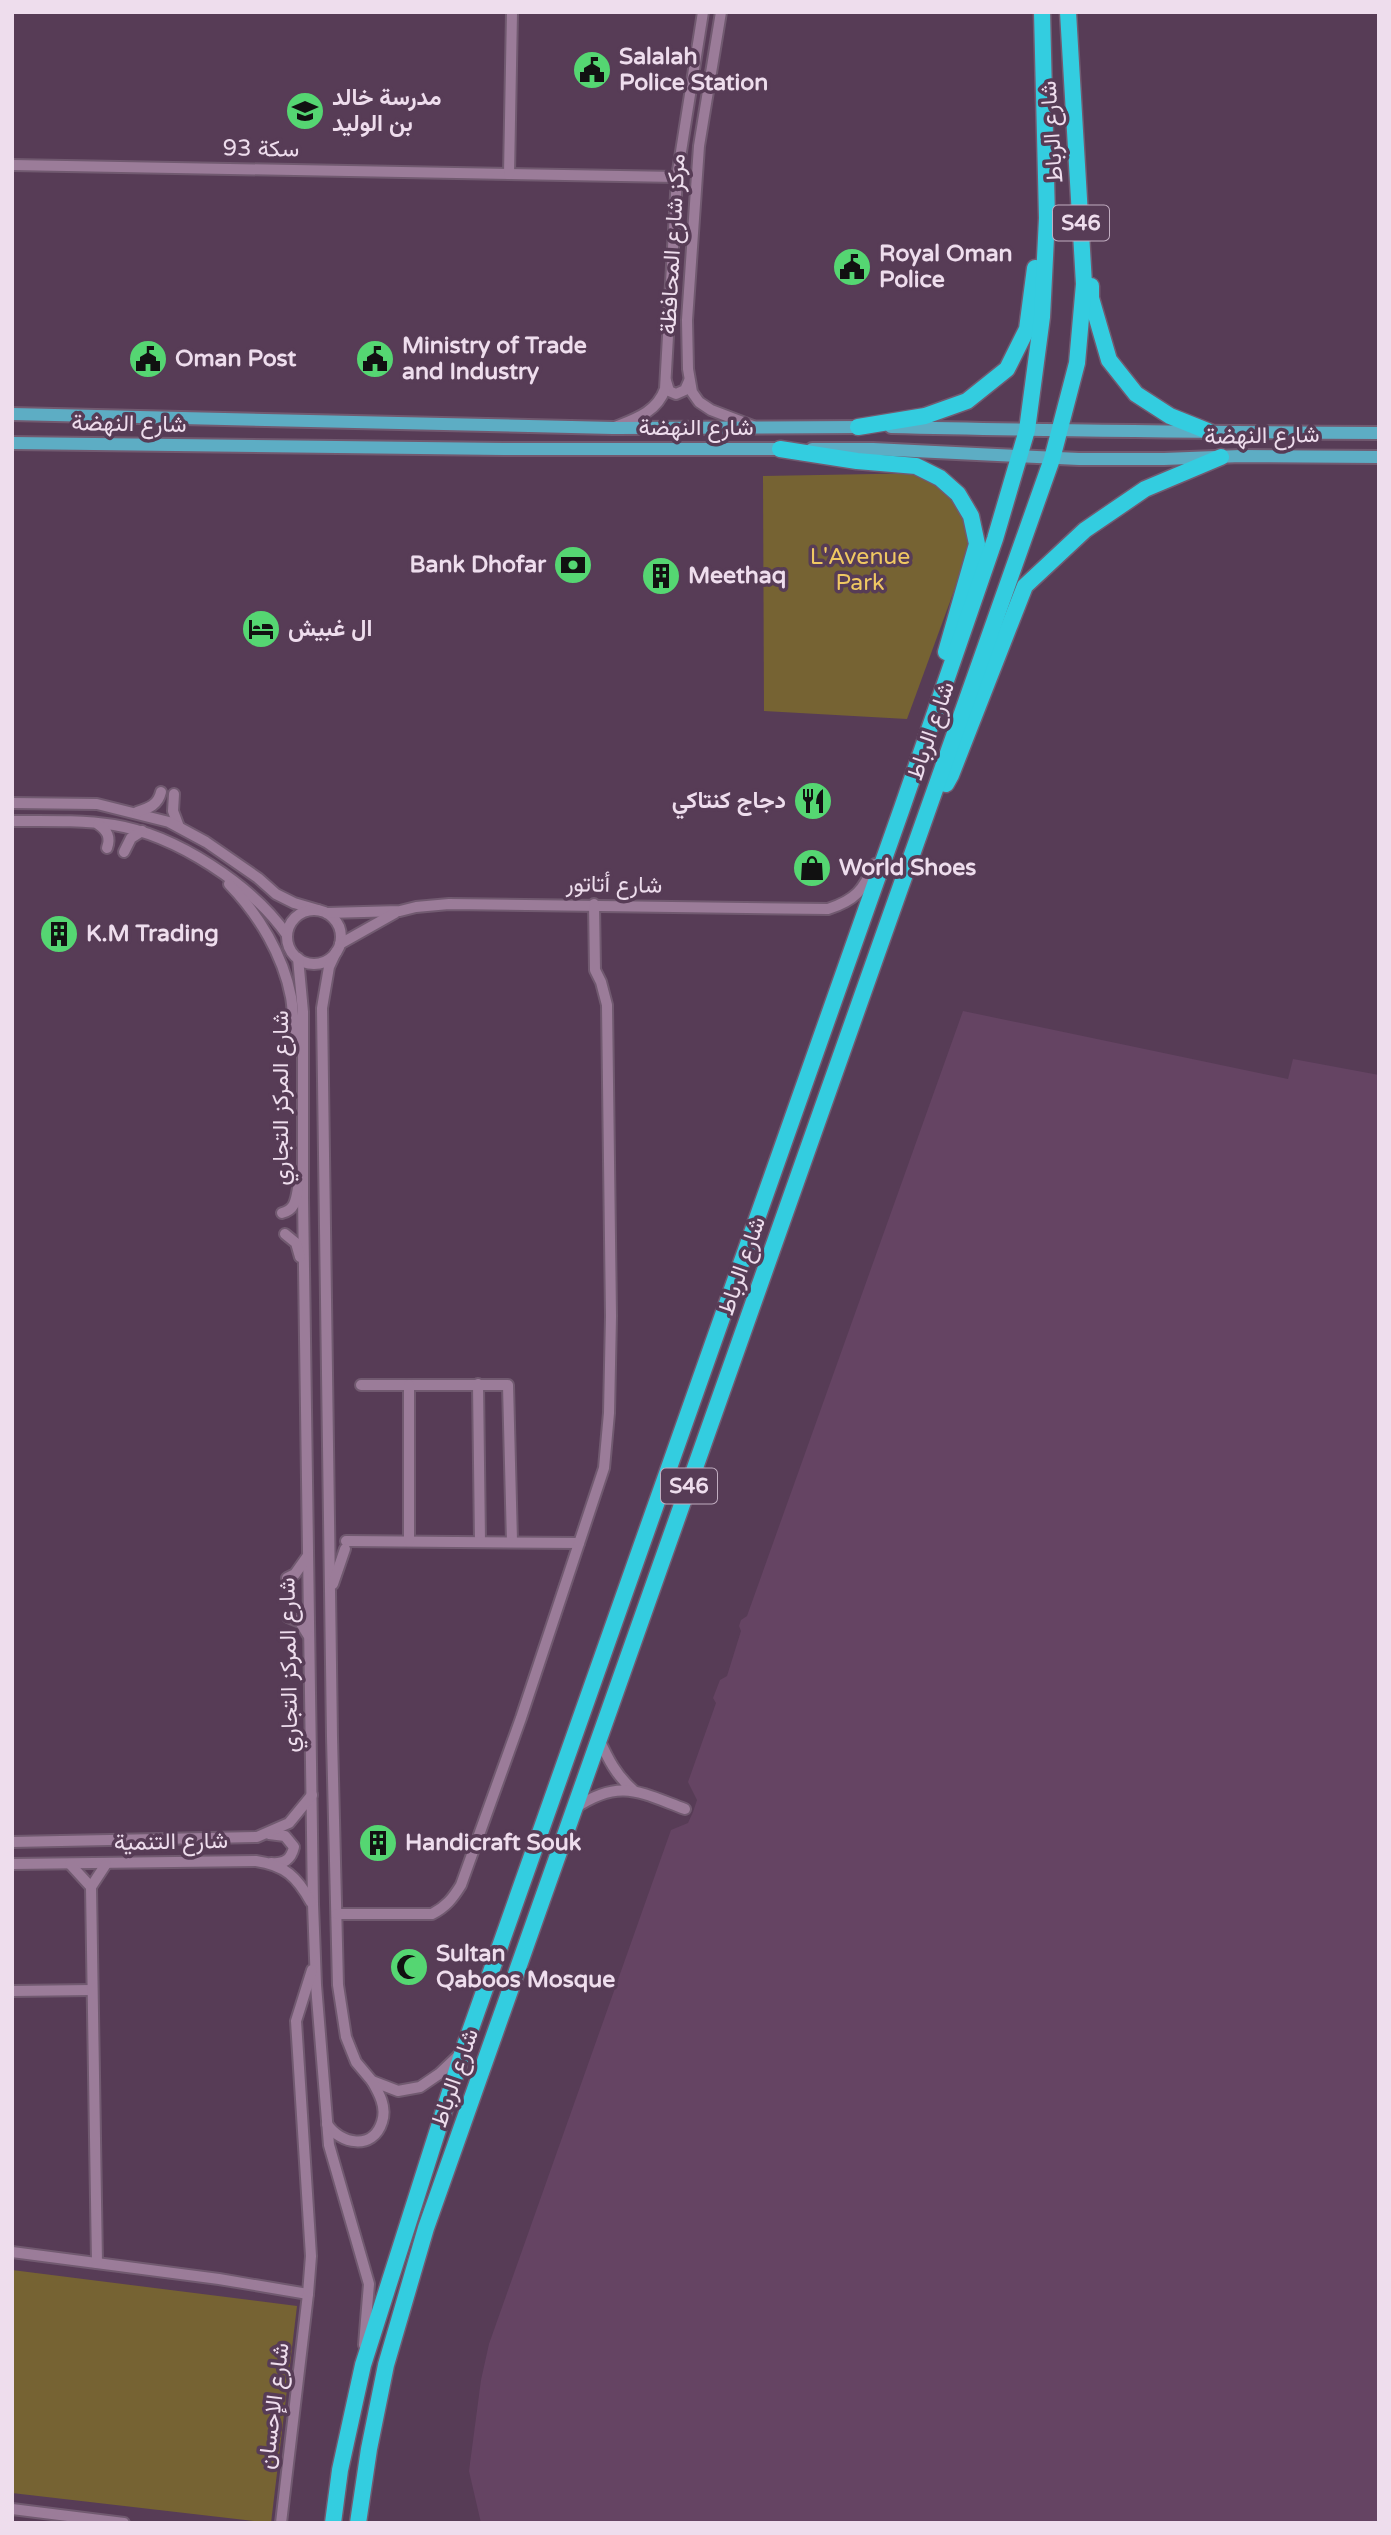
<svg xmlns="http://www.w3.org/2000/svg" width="1391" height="2535" viewBox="0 0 1391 2535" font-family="'Varela Round',Vazirmatn,sans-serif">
	<rect width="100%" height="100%" fill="#573c56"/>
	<polygon fill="#654463" points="963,1011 1288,1079 1293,1059 1379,1075 1379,2523 481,2523 469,2471 481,2380 489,2344 671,1830 688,1823 693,1812 697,1800 688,1782 716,1703 713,1698 720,1680 727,1676 741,1631 739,1626 741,1620 747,1616"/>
	<g fill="#766333">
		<polygon points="930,473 964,504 970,547 907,719 764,711 763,476"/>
		<polygon points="12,2270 297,2306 271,2523 12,2493"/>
	</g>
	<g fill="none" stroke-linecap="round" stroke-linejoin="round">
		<defs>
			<g id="minor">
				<polyline points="721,12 699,146 687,320 688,369 692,392 699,402 711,410 753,426"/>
				<polyline points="12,165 677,177"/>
				<polyline points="509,174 512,12"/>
				<polyline points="666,381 669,391 676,394 685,390 689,381"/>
				<path d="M615 427C635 419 657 412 665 389L677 177 703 12"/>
				<polyline points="174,794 173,811 179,827"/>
				<polyline points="12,803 97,804 169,822 206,842 258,878 276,894 294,903 318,910"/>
				<path d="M137 812C149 808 158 805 161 792"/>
				<path d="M12 821C46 821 81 820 114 825 176 835 252 885 287 935"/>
				<path d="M98 824C107 830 111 837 107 848"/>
				<polyline points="124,852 131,838 142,831"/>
				<path d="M229 884C259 915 283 955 291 997 294 1013 292 1031 299 1046"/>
				<circle cx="314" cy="937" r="27"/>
				<path d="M327 913 400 911 416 907 449 904 828 909C856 900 863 890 875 864"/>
				<polyline points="340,944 395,913"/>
				<polyline points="336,952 329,967 322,1008 332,1737 338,1985 346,2037 356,2062 372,2081 398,2091 420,2087 439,2074 461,2053"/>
				<polyline points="298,958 303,1012 303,1197 313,1904 316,1985 329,2145 369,2284 364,2345"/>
				<path d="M282 1213C295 1210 296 1200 298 1188"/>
				<polyline points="285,1234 296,1243 300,1257"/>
				<polyline points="478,1384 480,1542"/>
				<polyline points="361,1385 508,1385 512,1542"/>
				<polyline points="346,1541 579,1543"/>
				<polyline points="409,1541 409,1385"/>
				<polyline points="287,1578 295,1574 307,1557"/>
				<polyline points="333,1584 345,1549"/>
				<polyline points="288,1617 300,1622 308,1635"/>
				<path d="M599 1739C608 1759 616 1775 633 1790"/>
				<path d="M575 1808C620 1778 639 1792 685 1809"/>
				<path d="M269 1834 285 1836 294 1847C291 1860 284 1864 271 1863"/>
				<polyline points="12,1842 257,1837 289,1823 312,1795"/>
				<path d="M12 1864 256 1861C285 1865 297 1877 311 1902"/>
				<polyline points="70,1864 91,1887"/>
				<path d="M337 1914H432C446 1907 453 1898 461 1885L521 1718 604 1468 609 1413 611 1316 607 1005 601 982 595 970 594 904"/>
				<polyline points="12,1991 92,1990"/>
				<path d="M327 2124C340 2144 373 2151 382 2122 387 2107 379 2093 372 2081"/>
				<polyline points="12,2252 219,2279 308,2294"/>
				<polyline points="97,2263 91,1887 106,1864"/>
				<polyline points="12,2509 124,2523"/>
				<polyline points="281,2523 308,2294 311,2256 296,2021 312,1970"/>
			</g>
			<g id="major">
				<polyline points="12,414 613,428 866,427"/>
				<path d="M891 427C1054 431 1216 432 1379 433"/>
				<polyline points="12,443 503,449 787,449"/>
				<polyline points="812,449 873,449 1079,459 1164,459 1241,456 1379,457"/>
			</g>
			<g id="highway">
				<polyline points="1091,286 1091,298 1109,360 1136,394 1170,416 1210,432"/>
				<polyline points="858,427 925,416 967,401 1007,369 1027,329 1035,268"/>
				<polyline points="780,449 857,461 916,466 940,478 958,494 971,516 977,544 946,652"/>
				<polyline points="946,784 951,775 1025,586 1085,530 1145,489 1221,457"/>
				<polyline points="333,2523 340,2470 363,2365 463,2051 902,808 995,539 1027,430 1042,317 1047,218 1042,12"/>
				<polyline points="358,2523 369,2449 386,2365 426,2228 1052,459 1077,363 1084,284 1068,12"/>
			</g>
		</defs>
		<use href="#minor" stroke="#715a70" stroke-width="14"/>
		<use href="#major" stroke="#715a70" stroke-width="16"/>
		<use href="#highway" stroke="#715a70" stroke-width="19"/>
		<use href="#minor" stroke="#9b7c99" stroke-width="10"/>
		<use href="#major" stroke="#5dadc4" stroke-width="12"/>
		<use href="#highway" stroke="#33cde0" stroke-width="16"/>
	</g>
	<defs>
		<symbol id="civic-disc" viewBox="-11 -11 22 22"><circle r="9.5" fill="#55d672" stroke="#573c56"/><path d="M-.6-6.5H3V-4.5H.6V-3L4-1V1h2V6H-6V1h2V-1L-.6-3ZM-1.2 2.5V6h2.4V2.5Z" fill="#111"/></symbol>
		<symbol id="university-disc" viewBox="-11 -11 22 22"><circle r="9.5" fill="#55d672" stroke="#573c56"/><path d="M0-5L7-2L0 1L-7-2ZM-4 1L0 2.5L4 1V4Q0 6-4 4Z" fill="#111"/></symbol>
		<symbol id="bank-disc" viewBox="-11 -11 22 22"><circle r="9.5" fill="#55d672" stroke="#573c56"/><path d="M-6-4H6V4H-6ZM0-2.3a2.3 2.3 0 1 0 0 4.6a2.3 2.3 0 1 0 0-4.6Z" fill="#111"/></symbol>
		<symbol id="building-disc" viewBox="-11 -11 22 22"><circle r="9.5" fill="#55d672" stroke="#573c56"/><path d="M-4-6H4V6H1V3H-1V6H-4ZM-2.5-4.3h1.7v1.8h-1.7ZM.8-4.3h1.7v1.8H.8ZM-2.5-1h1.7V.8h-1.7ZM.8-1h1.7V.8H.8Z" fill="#111"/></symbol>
		<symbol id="hotel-disc" viewBox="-11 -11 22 22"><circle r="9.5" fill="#55d672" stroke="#573c56"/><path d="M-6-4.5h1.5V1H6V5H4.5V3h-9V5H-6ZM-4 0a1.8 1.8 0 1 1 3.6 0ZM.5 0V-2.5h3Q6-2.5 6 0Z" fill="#111"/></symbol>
		<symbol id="restaurant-disc" viewBox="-11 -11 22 22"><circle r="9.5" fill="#55d672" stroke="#573c56"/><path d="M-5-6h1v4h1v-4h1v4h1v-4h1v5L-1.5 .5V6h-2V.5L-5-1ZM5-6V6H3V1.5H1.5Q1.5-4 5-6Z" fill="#111"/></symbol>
		<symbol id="shop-disc" viewBox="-11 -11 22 22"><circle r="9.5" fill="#55d672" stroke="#573c56"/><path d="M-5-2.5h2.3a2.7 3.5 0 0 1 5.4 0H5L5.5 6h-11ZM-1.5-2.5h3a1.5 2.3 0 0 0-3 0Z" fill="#111"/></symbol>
		<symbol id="mosque-disc" viewBox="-11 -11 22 22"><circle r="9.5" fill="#55d672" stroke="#573c56"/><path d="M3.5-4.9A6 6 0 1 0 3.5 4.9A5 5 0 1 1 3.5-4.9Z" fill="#111"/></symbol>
	</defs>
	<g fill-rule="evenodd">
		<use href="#civic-disc" x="570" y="48" width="44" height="44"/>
		<use href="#university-disc" x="283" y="89" width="44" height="44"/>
		<use href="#civic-disc" x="830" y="245" width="44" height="44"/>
		<use href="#civic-disc" x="126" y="337" width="44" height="44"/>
		<use href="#civic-disc" x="353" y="337" width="44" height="44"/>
		<use href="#bank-disc" x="551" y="543" width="44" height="44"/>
		<use href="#building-disc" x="639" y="554" width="44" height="44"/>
		<use href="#hotel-disc" x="239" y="607" width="44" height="44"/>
		<use href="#restaurant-disc" x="791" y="779" width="44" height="44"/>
		<use href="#shop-disc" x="790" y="846" width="44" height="44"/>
		<use href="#building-disc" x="37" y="912" width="44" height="44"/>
		<use href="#building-disc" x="356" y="1821" width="44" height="44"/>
		<use href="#mosque-disc" x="387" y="1945" width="44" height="44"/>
	</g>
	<g text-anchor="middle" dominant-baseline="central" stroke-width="7" stroke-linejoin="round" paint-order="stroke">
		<g fill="#573c56" stroke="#c1adc0" stroke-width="2">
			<rect x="1053" y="205.5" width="56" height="35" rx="5"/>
			<rect x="661" y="1468.5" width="56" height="35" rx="5"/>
		</g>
		<g font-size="21" font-weight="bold" fill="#eedded">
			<text x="1081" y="223">S46</text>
			<text x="689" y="1486">S46</text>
		</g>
		<g font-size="23" font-weight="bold" fill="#eedded" stroke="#573c56" text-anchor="start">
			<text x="619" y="57">Salalah<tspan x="619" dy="26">Police Station</tspan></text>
			<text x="332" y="98">مدرسة خالد<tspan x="332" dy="26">بن الوليد</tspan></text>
			<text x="879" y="254">Royal Oman<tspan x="879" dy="26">Police</tspan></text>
			<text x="402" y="346">Ministry of Trade<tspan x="402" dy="26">and Industry</tspan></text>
			<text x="175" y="359">Oman Post</text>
			<text x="546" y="565" text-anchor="end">Bank Dhofar</text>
			<text x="688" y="576">Meethaq</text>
			<text x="288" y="629">ال غبيش</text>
			<text x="786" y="801" text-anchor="end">دجاج كنتاكي</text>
			<text x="839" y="868">World Shoes</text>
			<text x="86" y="934">K.M Trading</text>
			<text x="405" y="1843">Handicraft Souk</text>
			<text x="436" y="1954">Sultan<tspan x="436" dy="26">Qaboos Mosque</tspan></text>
		</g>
		<g font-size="23" fill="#eedded" stroke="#573c56">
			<text transform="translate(1052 132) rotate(-94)">شارع الرباط</text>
			<text transform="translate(261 149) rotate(1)">سكة 93</text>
			<text transform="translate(673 244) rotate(-87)">مركز شارع المحافظة</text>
			<text transform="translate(129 424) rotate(1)">شارع النهضة</text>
			<text x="696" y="428">شارع النهضة</text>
			<text transform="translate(1262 436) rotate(-1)">شارع النهضة</text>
			<text transform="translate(931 731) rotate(-71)">شارع الرباط</text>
			<text transform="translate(614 885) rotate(1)">شارع أتاتور</text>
			<text transform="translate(281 1098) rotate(-90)">شارع المركز التجاري</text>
			<text transform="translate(742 1266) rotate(-71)">شارع الرباط</text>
			<text transform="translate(289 1665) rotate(-91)">شارع المركز التجاري</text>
			<text transform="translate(171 1842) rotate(-1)">شارع التنمية</text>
			<text transform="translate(455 2078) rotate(-71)">شارع الرباط</text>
			<text transform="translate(274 2406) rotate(-83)">شارع الإحسان</text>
		</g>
		<g font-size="23" fill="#f0c862" stroke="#573c56">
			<text x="860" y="557">L'Avenue<tspan x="860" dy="26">Park</tspan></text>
		</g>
	</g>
	<rect width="1391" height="2535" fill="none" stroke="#eedded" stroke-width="28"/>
</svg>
